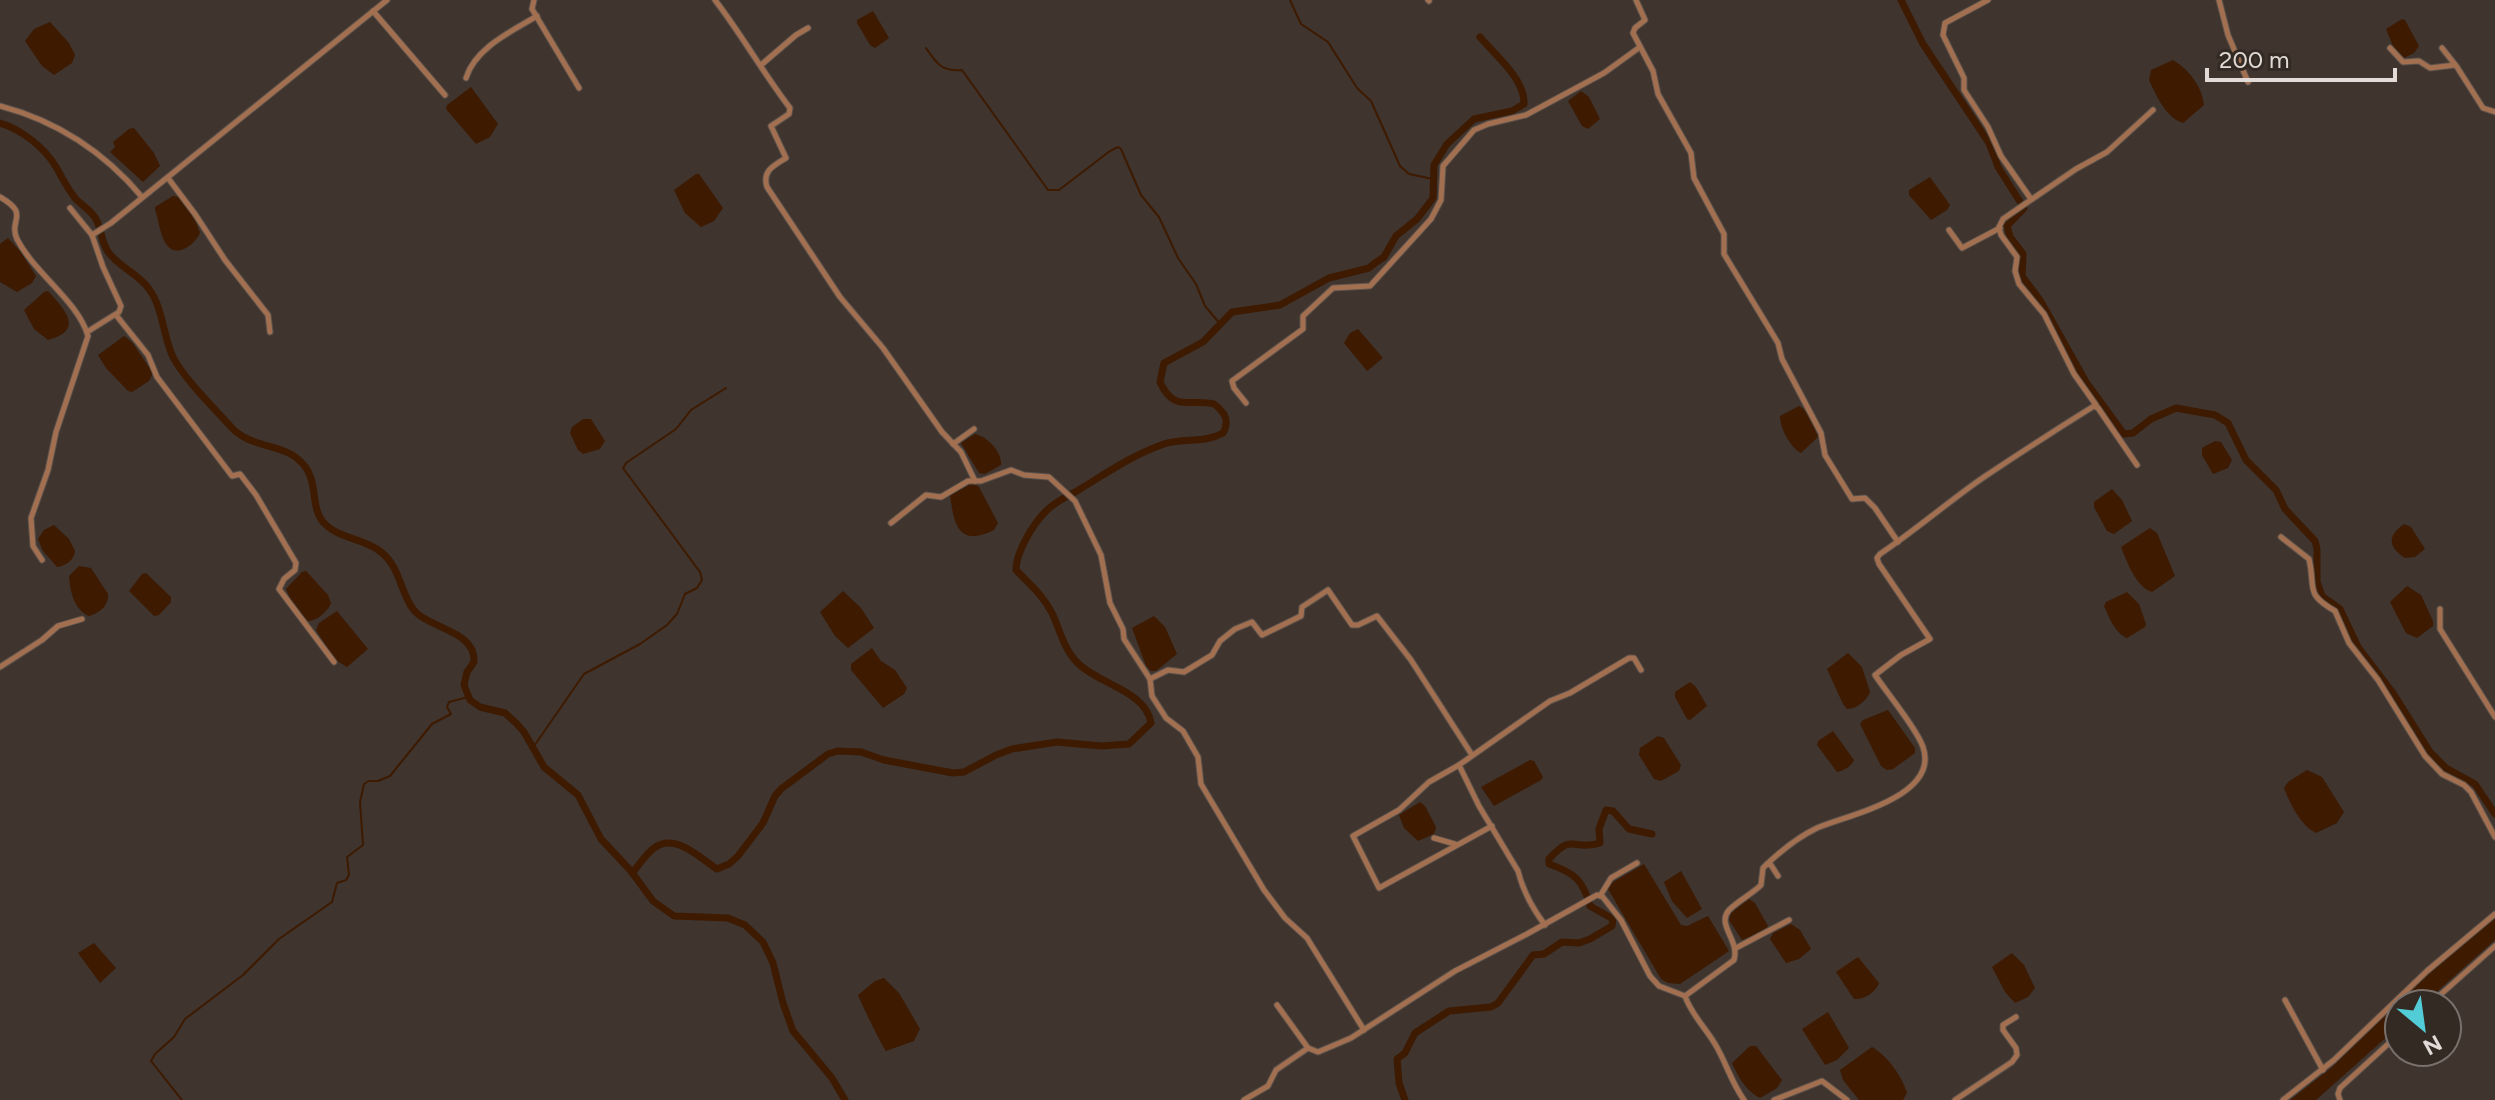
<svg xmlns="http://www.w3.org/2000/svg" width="2495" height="1100" viewBox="0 0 2495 1100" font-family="Figtree,sans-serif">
	<rect width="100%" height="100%" fill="#3f342e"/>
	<g fill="#3d1a00">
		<polygon points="873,11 889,38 875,48 870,45 857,23 857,20"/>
		<polygon points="2402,19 2405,20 2419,46 2414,53 2404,58 2393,46 2386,29"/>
		<polygon points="50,22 69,43 75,55 72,63 54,75 42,66 25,41 34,29"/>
		<path d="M2173 60C2189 70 2202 86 2204 105L2183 123C2166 118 2156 95 2149 80L2151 70Z"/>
		<polygon points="471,87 498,124 490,137 476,144 446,109 447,105"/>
		<polygon points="1581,91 1589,97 1600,119 1588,129 1582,126 1568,101"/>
		<polygon points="134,128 154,153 160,166 143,182 110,152 115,147 113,142 129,129"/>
		<polygon points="696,174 699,174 723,208 714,221 701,227 685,213 674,190"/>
		<polygon points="1930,177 1950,205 1947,210 1931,220 1909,195 1909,190"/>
		<path d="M173 196 179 197 194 216 200 233C196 241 190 247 181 250 161 255 160 222 155 210V207Z"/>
		<polygon points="8,238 21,252 36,276 32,283 17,292 0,282 0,244"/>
		<path d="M48 291C65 310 85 330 48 340L34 329 24 310 44 292Z"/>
		<polygon points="1358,329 1383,358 1367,371 1344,343 1350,333"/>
		<polygon points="124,336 132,342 153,373 149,381 132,392 128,391 106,368 98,355"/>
		<path d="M1799 406C1810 411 1814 426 1818 437L1801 453C1790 447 1780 428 1780 416Z"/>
		<polygon points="583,419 591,419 605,441 600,449 583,454 578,450 570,433 572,427"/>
		<path d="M975 434C988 437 1002 452 1001 465L985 474 979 473 961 443Z"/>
		<polygon points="2215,441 2221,442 2232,460 2228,468 2213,474 2202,455 2202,448"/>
		<path d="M973 483 979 487 998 523 994 530C959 547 954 526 950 495Z"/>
		<polygon points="2112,489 2122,500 2132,521 2114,534 2107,531 2094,507 2094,502"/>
		<path d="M2404 524 2411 527 2425 549 2415 557 2405 558C2388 547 2387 536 2404 524Z"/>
		<path d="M54 525 69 539 75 551C74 560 66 566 57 567L43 551 38 539 44 530Z"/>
		<path d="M2150 528 2157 533 2175 576 2152 592C2136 587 2127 562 2121 547Z"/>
		<path d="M79 566 91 568 108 594C109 606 99 613 89 616 74 610 70 591 69 576Z"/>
		<path d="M306 571 328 595 331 603C328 611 317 621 308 621L293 605 286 589 302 572Z"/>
		<polygon points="146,573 171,597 171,602 159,615 154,616 129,591 142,574"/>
		<polygon points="2407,586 2421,595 2433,621 2433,626 2417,638 2406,633 2390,602"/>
		<polygon points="843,591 861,608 874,628 848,648 835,636 820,612"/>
		<path d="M2127 592 2139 604 2146 624 2145 627 2127 638C2115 633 2109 617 2104 606L2106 602Z"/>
		<polygon points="337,611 368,649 347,667 334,659 316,630 319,623"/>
		<polygon points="1154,616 1165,627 1177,654 1156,671 1151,671 1146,666 1132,628"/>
		<polygon points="872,648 881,661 895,670 907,688 904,694 883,708 851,670 851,664"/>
		<path d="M1848 653 1862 667 1870 692C1867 700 1857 709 1847 709L1843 704 1827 669Z"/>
		<polygon points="1690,682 1696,687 1707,706 1690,720 1687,719 1675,697 1675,692"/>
		<polygon points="1888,710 1915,748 1915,753 1893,769 1887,770 1881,766 1860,724 1863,720"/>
		<path d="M1833 731 1854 760C1852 766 1843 771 1837 772L1817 745 1818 741Z"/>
		<polygon points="1658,736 1664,738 1681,765 1679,771 1661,781 1654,779 1639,755 1640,748"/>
		<polygon points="1530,760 1534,761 1543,777 1541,780 1494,806 1481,787"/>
		<path d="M2307 770 2322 777 2344 812 2337 823 2316 833C2301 826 2290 804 2284 788L2288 782Z"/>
		<polygon points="1420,802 1425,806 1436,827 1434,834 1418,841 1404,828 1399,815"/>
		<polygon points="1644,864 1681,925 1687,926 1708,916 1729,951 1680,984 1668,983 1661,979 1608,889 1608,885"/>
		<polygon points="1681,871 1702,909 1687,918 1672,901 1664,882"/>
		<polygon points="1749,899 1755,903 1768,926 1765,931 1742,940 1729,920 1731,913"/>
		<polygon points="2495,918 2495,940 2423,1004 2399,1004 2399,1026 2316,1100 2290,1100 2331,1068 2432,969"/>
		<polygon points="1791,924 1800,930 1811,949 1799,959 1786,963 1770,939 1773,933"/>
		<polygon points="94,943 116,968 100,983 78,953"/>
		<polygon points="2012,953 2024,965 2035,988 2028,997 2015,1003 2005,992 1992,967"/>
		<path d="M1858 957 1879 983C1876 992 1864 1000 1854 999L1836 972Z"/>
		<path d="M884 978 899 993 920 1029 914 1041 886 1051C883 1048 860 1001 858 995L875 981Z"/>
		<polygon points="1828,1012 1849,1048 1837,1060 1825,1065 1802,1029"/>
		<path d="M1750 1046H1756L1782 1080 1777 1088 1760 1098C1747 1092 1738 1077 1732 1063Z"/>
		<path d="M1872 1047C1888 1056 1902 1077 1907 1093L1903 1100H1859L1843 1080 1840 1070Z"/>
	</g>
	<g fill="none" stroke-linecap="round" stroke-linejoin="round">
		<g stroke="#3d1a00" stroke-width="2">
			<polyline points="1290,0 1301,24 1328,42 1357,88 1371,101 1400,166 1409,174 1433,179"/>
			<path d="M926 48C937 64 942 72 962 70L1048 190H1059L1110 151 1118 147 1121 149 1141 195 1159 217 1178 258 1196 284 1205 306 1221 325"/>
			<polyline points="532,749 584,674 640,644 667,625 677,614 685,594 697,588 702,580 700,572 623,468 626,463 676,429 691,410 726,388"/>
			<polyline points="182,1100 151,1061 155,1054 174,1037 185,1019 243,975 279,939 332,902 337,883 346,880 349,875 347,857 363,845 360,802 364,784 369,781 378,781 390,776 432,724 451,714 447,707 449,702 468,697"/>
		</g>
		<g stroke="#3d1a00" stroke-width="7">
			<polyline points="1901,0 1923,44 1989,143 1998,167 2024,208 2007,226 2010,237 2023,254 2022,276 2040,300 2086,382 2124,434 2133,433 2151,419 2176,408 2215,415 2228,423 2246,460 2276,490 2285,509 2315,541 2317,549 2317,582 2322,596 2340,609 2358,647 2393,693 2430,752 2446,768 2475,784 2495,814"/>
			<path d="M0 123C21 129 45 148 56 167 62 177 67 188 75 198 81 205 91 210 96 219 102 230 101 243 109 253 119 267 139 274 149 289 163 308 163 336 173 357 185 380 213 407 231 427 251 449 282 443 300 461 320 479 309 505 323 522 338 539 364 538 381 552 400 567 400 591 413 609 428 629 476 630 474 662L467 672 464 685 470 700 480 707 505 713 516 723 524 732 544 767 578 795 601 839 631 871 653 901 674 916 728 918 745 925 763 942 773 963 783 1003 793 1031 832 1078 845 1100"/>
			<path d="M632 873C639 865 645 855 654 848 675 832 700 858 717 869L729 864 738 856 763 823 775 796 781 789 828 754 838 751 861 752 884 760 953 773 964 772 996 755 1012 749 1057 742 1101 746 1129 744 1151 723C1146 692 1103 685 1081 666 1064 652 1061 632 1052 613 1043 595 1029 584 1016 570 1016 552 1033 524 1046 511 1055 502 1066 497 1077 491 1105 474 1132 455 1164 444 1185 437 1203 444 1223 433 1230 421 1225 412 1214 404 1190 398 1174 413 1160 382L1164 363 1203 342 1232 312 1280 305 1329 278 1369 268 1375 263 1384 257 1396 236 1417 219 1433 198 1434 165 1447 144 1474 119 1512 111 1524 104C1525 79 1496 56 1480 37"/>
			<path d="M1405 1100 1399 1083 1397 1059 1405 1053 1415 1033 1449 1011 1491 1007 1498 1003 1533 955 1544 954 1562 942 1579 943 1590 939 1612 926 1613 919 1590 906C1583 880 1575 873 1549 864V859C1575 831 1572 852 1600 843L1599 829 1606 810 1613 811 1629 829 1652 834"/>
		</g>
		<defs>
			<g id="minor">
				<polyline points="534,0 532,9 579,88"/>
				<path d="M715 0C742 35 763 73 790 108L789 114 771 126 786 158C773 166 762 171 767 187L840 297 883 348 942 432 961 452 975 481"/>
				<polyline points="1428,0 1429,1"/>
				<polyline points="1636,0 1645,20 1635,28 1633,33 1653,71 1658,94 1691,153 1694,178 1724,234 1724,254 1778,343 1782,359 1821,433 1825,455 1852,499 1865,498 1875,508 1898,542"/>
				<polyline points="1988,0 1945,23 1943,35 1964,78 1964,90 1988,127 2001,156 2031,199"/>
				<polyline points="2219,0 2228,35 2248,82"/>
				<polyline points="373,11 445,95"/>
				<polyline points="2390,48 2403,62 2419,61 2430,68 2455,65"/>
				<polyline points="2442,48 2457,67 2483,108 2495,112"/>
				<polyline points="761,65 796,35 808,28"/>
				<path d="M466 78C475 48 512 31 537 16"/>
				<path d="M0 106C57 121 104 152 142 197"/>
				<polyline points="168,178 195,214 225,260 268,315 270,332"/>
				<path d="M0 197C31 215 8 219 17 239 35 274 78 301 88 336L56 432 48 470 31 518 33 546 42 560"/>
				<polyline points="70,208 92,235 111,223 387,0"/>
				<polyline points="1949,230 1962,248 2000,228"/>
				<polyline points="116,315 148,355 157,377 232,476 240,474 256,495 296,563 295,570 284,579 279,589 334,662"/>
				<polyline points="87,332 119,312 121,306 103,267 92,235"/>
				<polyline points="1246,403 1234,388 1232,381 1303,329 1303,316 1333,288 1370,286 1431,219 1441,200 1443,166 1474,130 1488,124 1526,115 1604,73 1640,47"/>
				<polyline points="2096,405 2074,374 2044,314 2019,284 2015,271 2017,257 2001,235 1999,227 2003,219 2076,169 2107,152 2153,110"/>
				<polyline points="953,444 974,429"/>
				<polyline points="891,523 926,495 941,497 968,481 981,481 1011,470 1024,475 1049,477 1075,501 1101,555 1110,603 1123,629 1124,639 1150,679 1152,696 1166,718 1183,731 1198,757 1201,784 1264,890 1285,918 1307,938 1364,1030"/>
				<path d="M2281 537 2309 559C2316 589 2304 593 2335 611L2349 643 2378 680 2425 756 2442 774 2464 785 2471 792 2495 837"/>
				<polyline points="2440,609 2440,629 2495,717"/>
				<polyline points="0,667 42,640 58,626 82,619"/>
				<polyline points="1150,679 1168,670 1184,672 1212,655 1220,641 1235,629 1252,622 1262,635 1301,616 1302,607 1328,590 1352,625 1358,625 1377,616 1411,660 1472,755"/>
				<polyline points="1459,765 1429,782 1399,810 1353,836 1379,888 1492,826"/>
				<polyline points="1434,838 1455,844"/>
				<path d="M1767 864C1782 850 1798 837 1817 828 1847 815 1940 797 1923 747 1917 729 1887 693 1875 675L1901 655 1930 639 1879 564 1877 558 1880 554C1916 530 1949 501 1984 477 2020 453 2057 429 2094 406L2098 408 2137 465"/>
				<polyline points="1600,896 1611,878 1637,863"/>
				<path d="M1545 925C1532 908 1523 891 1518 871L1479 806 1459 765 1550 701 1570 693 1629 658H1634L1641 670"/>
				<polyline points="1736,948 1789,920"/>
				<path d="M1685 996 1734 960C1740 940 1716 925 1729 910 1739 900 1752 894 1761 885L1763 868 1767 864 1771 865 1778 876"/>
				<polyline points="2285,1000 2323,1070"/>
				<polyline points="2430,1004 2495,946"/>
				<path d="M1308 1048 1318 1052 1351 1038 1455 971 1527 934 1597 895 1602 896 1621 920 1650 976 1659 986 1685 996C1691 1014 1705 1027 1715 1044 1726 1062 1731 1082 1744 1100"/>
				<polyline points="1244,1100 1268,1086 1276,1070 1308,1048 1277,1005"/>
				<polyline points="1774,1100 1822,1081 1847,1100"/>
				<polyline points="1955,1100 2012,1062 2017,1055 2016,1048 2003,1030 2003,1025 2016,1017"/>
				<polyline points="2283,1100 2334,1060 2427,971 2495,914"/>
				<polyline points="2340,1100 2338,1094 2340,1088 2399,1034"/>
			</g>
		</defs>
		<use href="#minor" stroke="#5c524c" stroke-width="7"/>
		<use href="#minor" stroke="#a27050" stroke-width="5"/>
	</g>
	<g transform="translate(2423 1028) rotate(151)"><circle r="38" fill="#342a24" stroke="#79706b" stroke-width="2"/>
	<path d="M0-6L14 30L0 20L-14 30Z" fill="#52ccd6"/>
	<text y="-12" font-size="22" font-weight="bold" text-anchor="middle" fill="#e1dad6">N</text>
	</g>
	<path d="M2207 68v12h188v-12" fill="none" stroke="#e1dad6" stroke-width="4"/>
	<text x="2219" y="68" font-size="24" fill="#e1dad6" stroke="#342a24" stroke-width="6" paint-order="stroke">200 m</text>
</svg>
